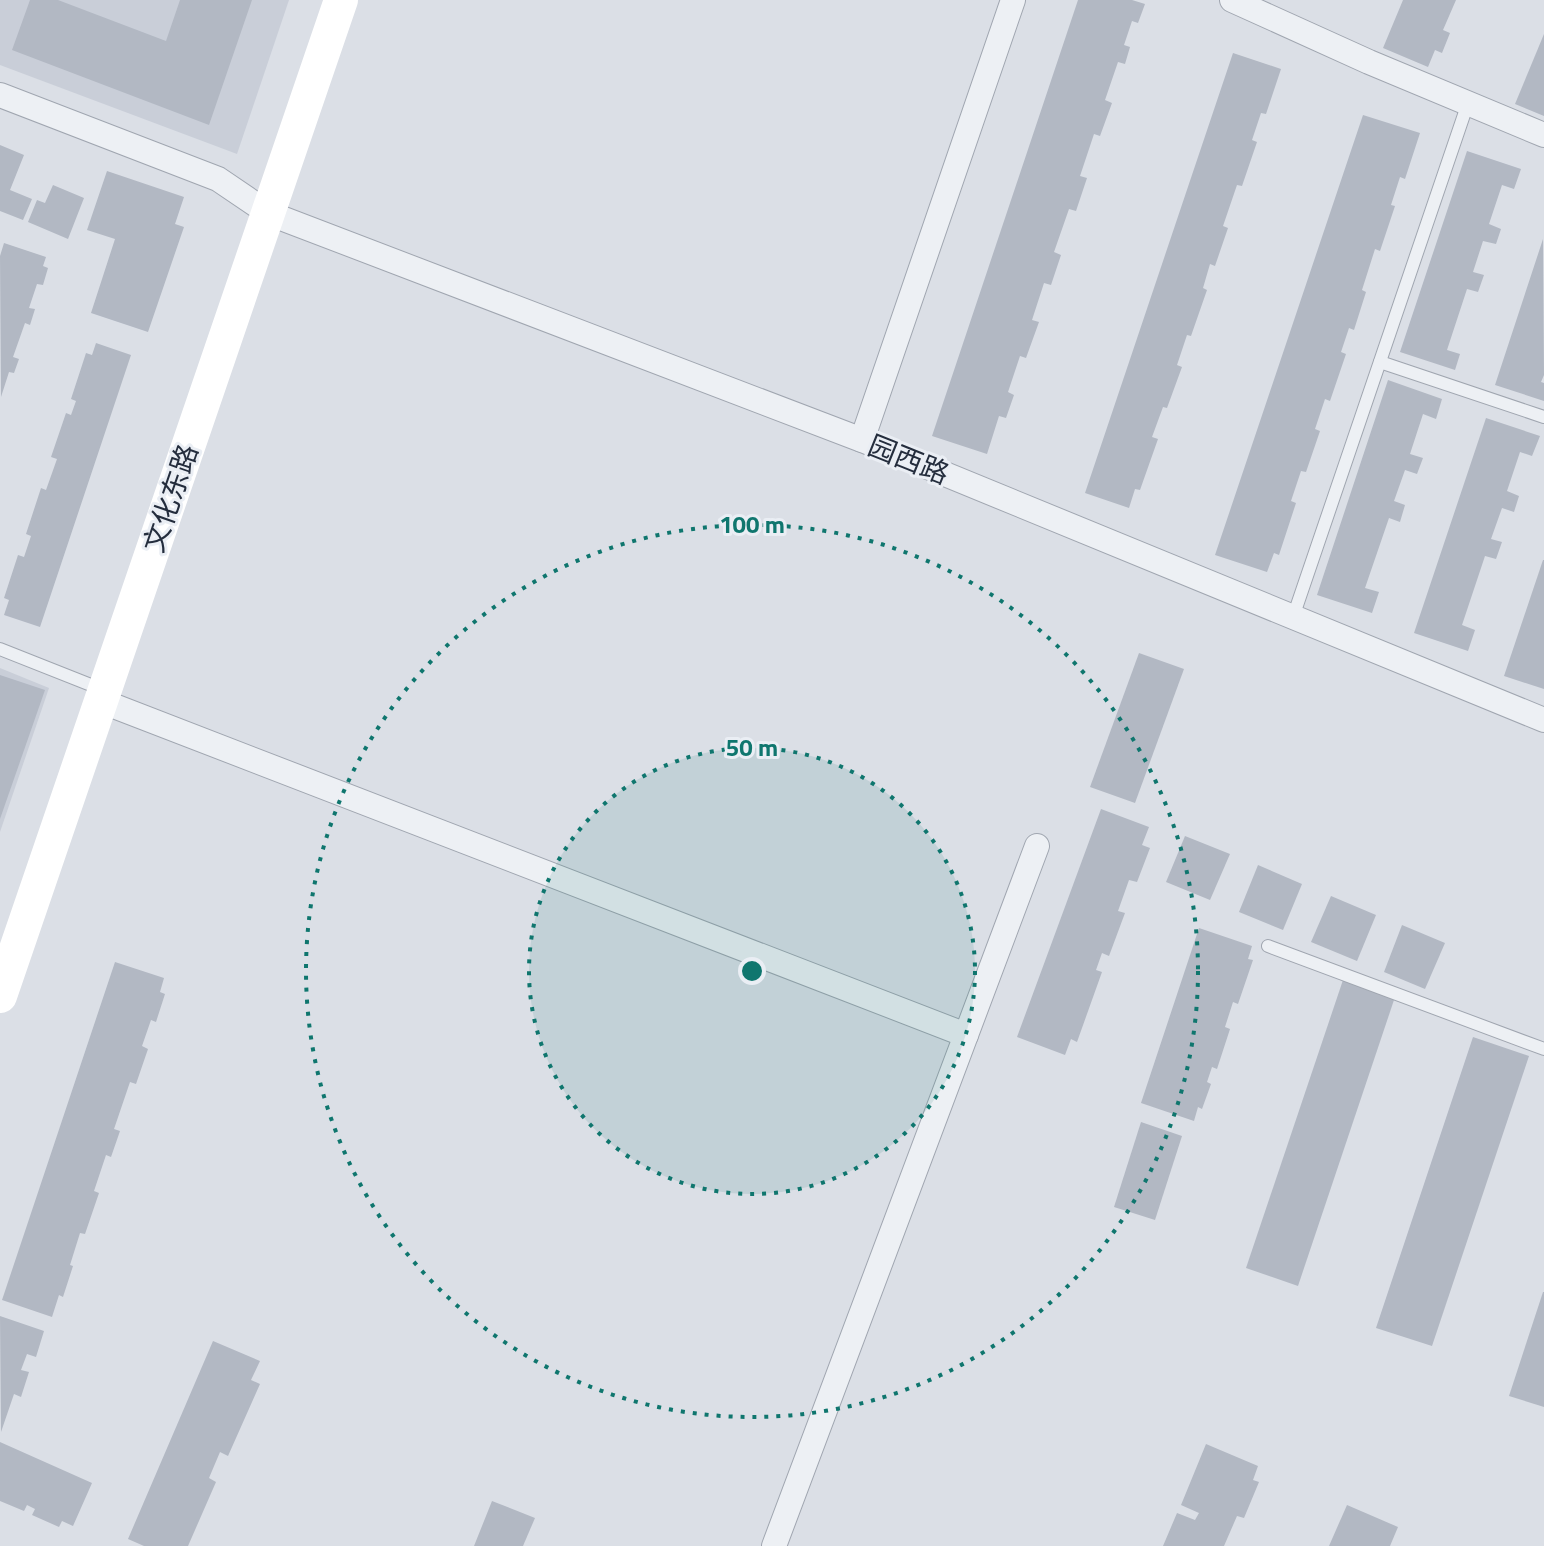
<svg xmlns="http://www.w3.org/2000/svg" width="1544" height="1546" viewBox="0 0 1544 1546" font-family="'Titillium Web','Noto Sans SC',sans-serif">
	<rect width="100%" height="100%" fill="#dbdfe6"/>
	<g fill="#c9ced8">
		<polygon points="0,0 289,0 237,154 0,65"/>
		<polygon points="0,668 49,688 0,832"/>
	</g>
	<g fill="#b2b8c3">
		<polygon points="30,0 58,0 166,41 180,0 252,0 209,125 12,50"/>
		<polygon points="1078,0 1132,0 1145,4 1138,23 1132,21 1124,45 1130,47 1125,64 1118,62 1105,100 1112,103 1100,136 1094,134 1080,176 1087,178 1076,211 1069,209 1054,252 1061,255 1051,285 1044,283 1032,320 1039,322 1026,358 1020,356 1008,392 1014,395 1006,418 999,416 987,454 932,436"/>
		<polygon points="1403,0 1456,0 1443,30 1450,33 1442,53 1435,50 1428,67 1383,48"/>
		<polygon points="1544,34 1544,116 1515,104"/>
		<polygon points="1233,53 1281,69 1266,114 1261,113 1252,140 1257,142 1242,186 1237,185 1223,226 1228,228 1215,266 1210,264 1203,288 1207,290 1191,336 1187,335 1177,365 1182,367 1167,408 1163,407 1152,437 1158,439 1140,490 1135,489 1129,508 1085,493"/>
		<polygon points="1363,115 1420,133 1405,179 1400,177 1391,205 1395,206 1380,251 1375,249 1362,290 1366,292 1354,330 1349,328 1341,352 1346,354 1330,401 1325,399 1315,429 1320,431 1306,472 1301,471 1291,501 1296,503 1279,555 1274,553 1267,572 1215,555"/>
		<polygon points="0,145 24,155 10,190 32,199 23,220 0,211"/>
		<polygon points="1467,151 1521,169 1514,189 1502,185 1489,224 1501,229 1496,244 1483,241 1473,272 1484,275 1478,292 1467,289 1447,350 1460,354 1455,370 1400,352"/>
		<polygon points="107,171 184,197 175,224 184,227 148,332 91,313 115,239 87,230"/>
		<polygon points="53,185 84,198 68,239 28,222 37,200 45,203"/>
		<polygon points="1543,239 1544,375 1541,382 1544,383 1544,401 1495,385"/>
		<polygon points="4,243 46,257 43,266 48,268 43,285 37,284 29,308 35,309 30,325 25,323 13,357 19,359 14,373 9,372 1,397 0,256"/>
		<polygon points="96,343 131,355 40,627 4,615 9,600 4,598 18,555 24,557 31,536 26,534 41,488 46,490 57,459 51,457 66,413 71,415 76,401 71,399 86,353 92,355"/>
		<polygon points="1388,380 1442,399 1436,419 1423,414 1410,454 1423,458 1417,474 1405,470 1394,501 1405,505 1400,522 1389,518 1365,588 1379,592 1372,613 1317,595"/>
		<polygon points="1486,418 1540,436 1532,456 1520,452 1507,491 1519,496 1514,512 1502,508 1491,539 1502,542 1496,559 1485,556 1462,625 1475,630 1468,651 1414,633"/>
		<polygon points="1543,560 1544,560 1544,689 1504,676"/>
		<polygon points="1139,653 1184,669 1135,803 1090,787"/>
		<polygon points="0,675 45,690 0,819"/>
		<polygon points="1101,809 1149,827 1142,845 1150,848 1137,882 1129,880 1118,911 1125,913 1109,956 1102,953 1096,970 1102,972 1077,1042 1071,1039 1065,1055 1017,1037"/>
		<polygon points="1185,836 1230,854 1210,900 1166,882"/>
		<polygon points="1258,865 1302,884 1283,930 1239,912"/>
		<polygon points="1331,896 1376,915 1357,961 1311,942"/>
		<polygon points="1402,925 1445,943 1425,989 1384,972"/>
		<polygon points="1199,928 1252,946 1248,959 1253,960 1238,1004 1233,1002 1225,1027 1230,1029 1217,1069 1212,1067 1207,1082 1211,1084 1202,1109 1198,1107 1194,1121 1141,1103"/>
		<polygon points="115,962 164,978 160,992 165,994 156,1022 151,1020 142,1046 148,1049 136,1084 130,1082 114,1129 120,1131 111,1157 106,1155 94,1191 99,1193 85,1234 80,1233 70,1265 73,1266 63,1297 59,1295 52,1317 2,1300"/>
		<polygon points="1343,980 1395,997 1298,1286 1246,1268"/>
		<polygon points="1473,1037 1529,1056 1432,1346 1376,1328"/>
		<polygon points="1141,1122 1182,1136 1155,1220 1114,1207"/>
		<polygon points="1543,1292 1544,1292 1544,1407 1509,1396"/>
		<polygon points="0,1316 44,1331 36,1357 27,1354 21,1370 29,1372 21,1397 14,1394 1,1432"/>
		<polygon points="213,1341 260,1361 251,1380 260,1384 228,1456 220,1452 209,1478 216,1482 188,1546 144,1546 128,1539"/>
		<polygon points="0,1442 92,1483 73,1526 62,1521 59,1527 32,1515 35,1509 27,1505 24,1511 0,1501"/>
		<polygon points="1206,1444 1258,1466 1253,1480 1259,1482 1244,1518 1237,1516 1224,1546 1163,1546 1177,1513 1195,1520 1199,1513 1181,1505"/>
		<polygon points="492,1501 535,1518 523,1546 474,1546"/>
		<polygon points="1347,1505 1398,1527 1390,1546 1329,1546"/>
	</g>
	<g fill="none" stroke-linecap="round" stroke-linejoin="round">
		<defs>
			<g id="lane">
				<polyline points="1380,362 1544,417"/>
				<polyline points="1293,617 1468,103"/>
				<polyline points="0,649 101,689"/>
				<polyline points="1268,946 1544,1049"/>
			</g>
			<g id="street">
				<polyline points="1232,0 1369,62 1544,135"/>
				<polyline points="0,95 218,179 268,213 862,440 1544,720"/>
				<polyline points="862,440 1013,0"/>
				<polyline points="101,701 966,1035"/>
				<polyline points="774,1546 1037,846"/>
			</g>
		</defs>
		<use href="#lane" stroke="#a0a6b0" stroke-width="14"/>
		<use href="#street" stroke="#a0a6b0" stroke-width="26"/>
		<use href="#lane" stroke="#edf0f4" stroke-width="12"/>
		<use href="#street" stroke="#edf0f4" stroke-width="24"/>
		<polyline stroke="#fff" stroke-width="34" points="0,996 341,0"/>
	</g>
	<circle cx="752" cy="971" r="223" fill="#0f766e" fill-opacity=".12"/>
	<g fill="none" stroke="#0f766e" stroke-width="4" stroke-dasharray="4 8">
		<circle cx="752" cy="971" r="223"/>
		<circle cx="752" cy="971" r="446"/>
	</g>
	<g text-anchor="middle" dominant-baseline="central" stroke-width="6" stroke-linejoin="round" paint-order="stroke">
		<g font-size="28" fill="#242d3d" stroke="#eaeef4">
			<text transform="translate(909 459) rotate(22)">园西路</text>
			<text transform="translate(170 498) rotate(-71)">文化东路</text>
		</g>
	</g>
	<circle cx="752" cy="971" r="12" fill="#0f766e" stroke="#eaeef4" stroke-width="4"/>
	<g font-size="24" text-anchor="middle" font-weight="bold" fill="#0f766e" stroke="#eaeef4" stroke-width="6" stroke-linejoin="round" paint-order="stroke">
		<text x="752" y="533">100 m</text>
		<text x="752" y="756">50 m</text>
	</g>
</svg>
